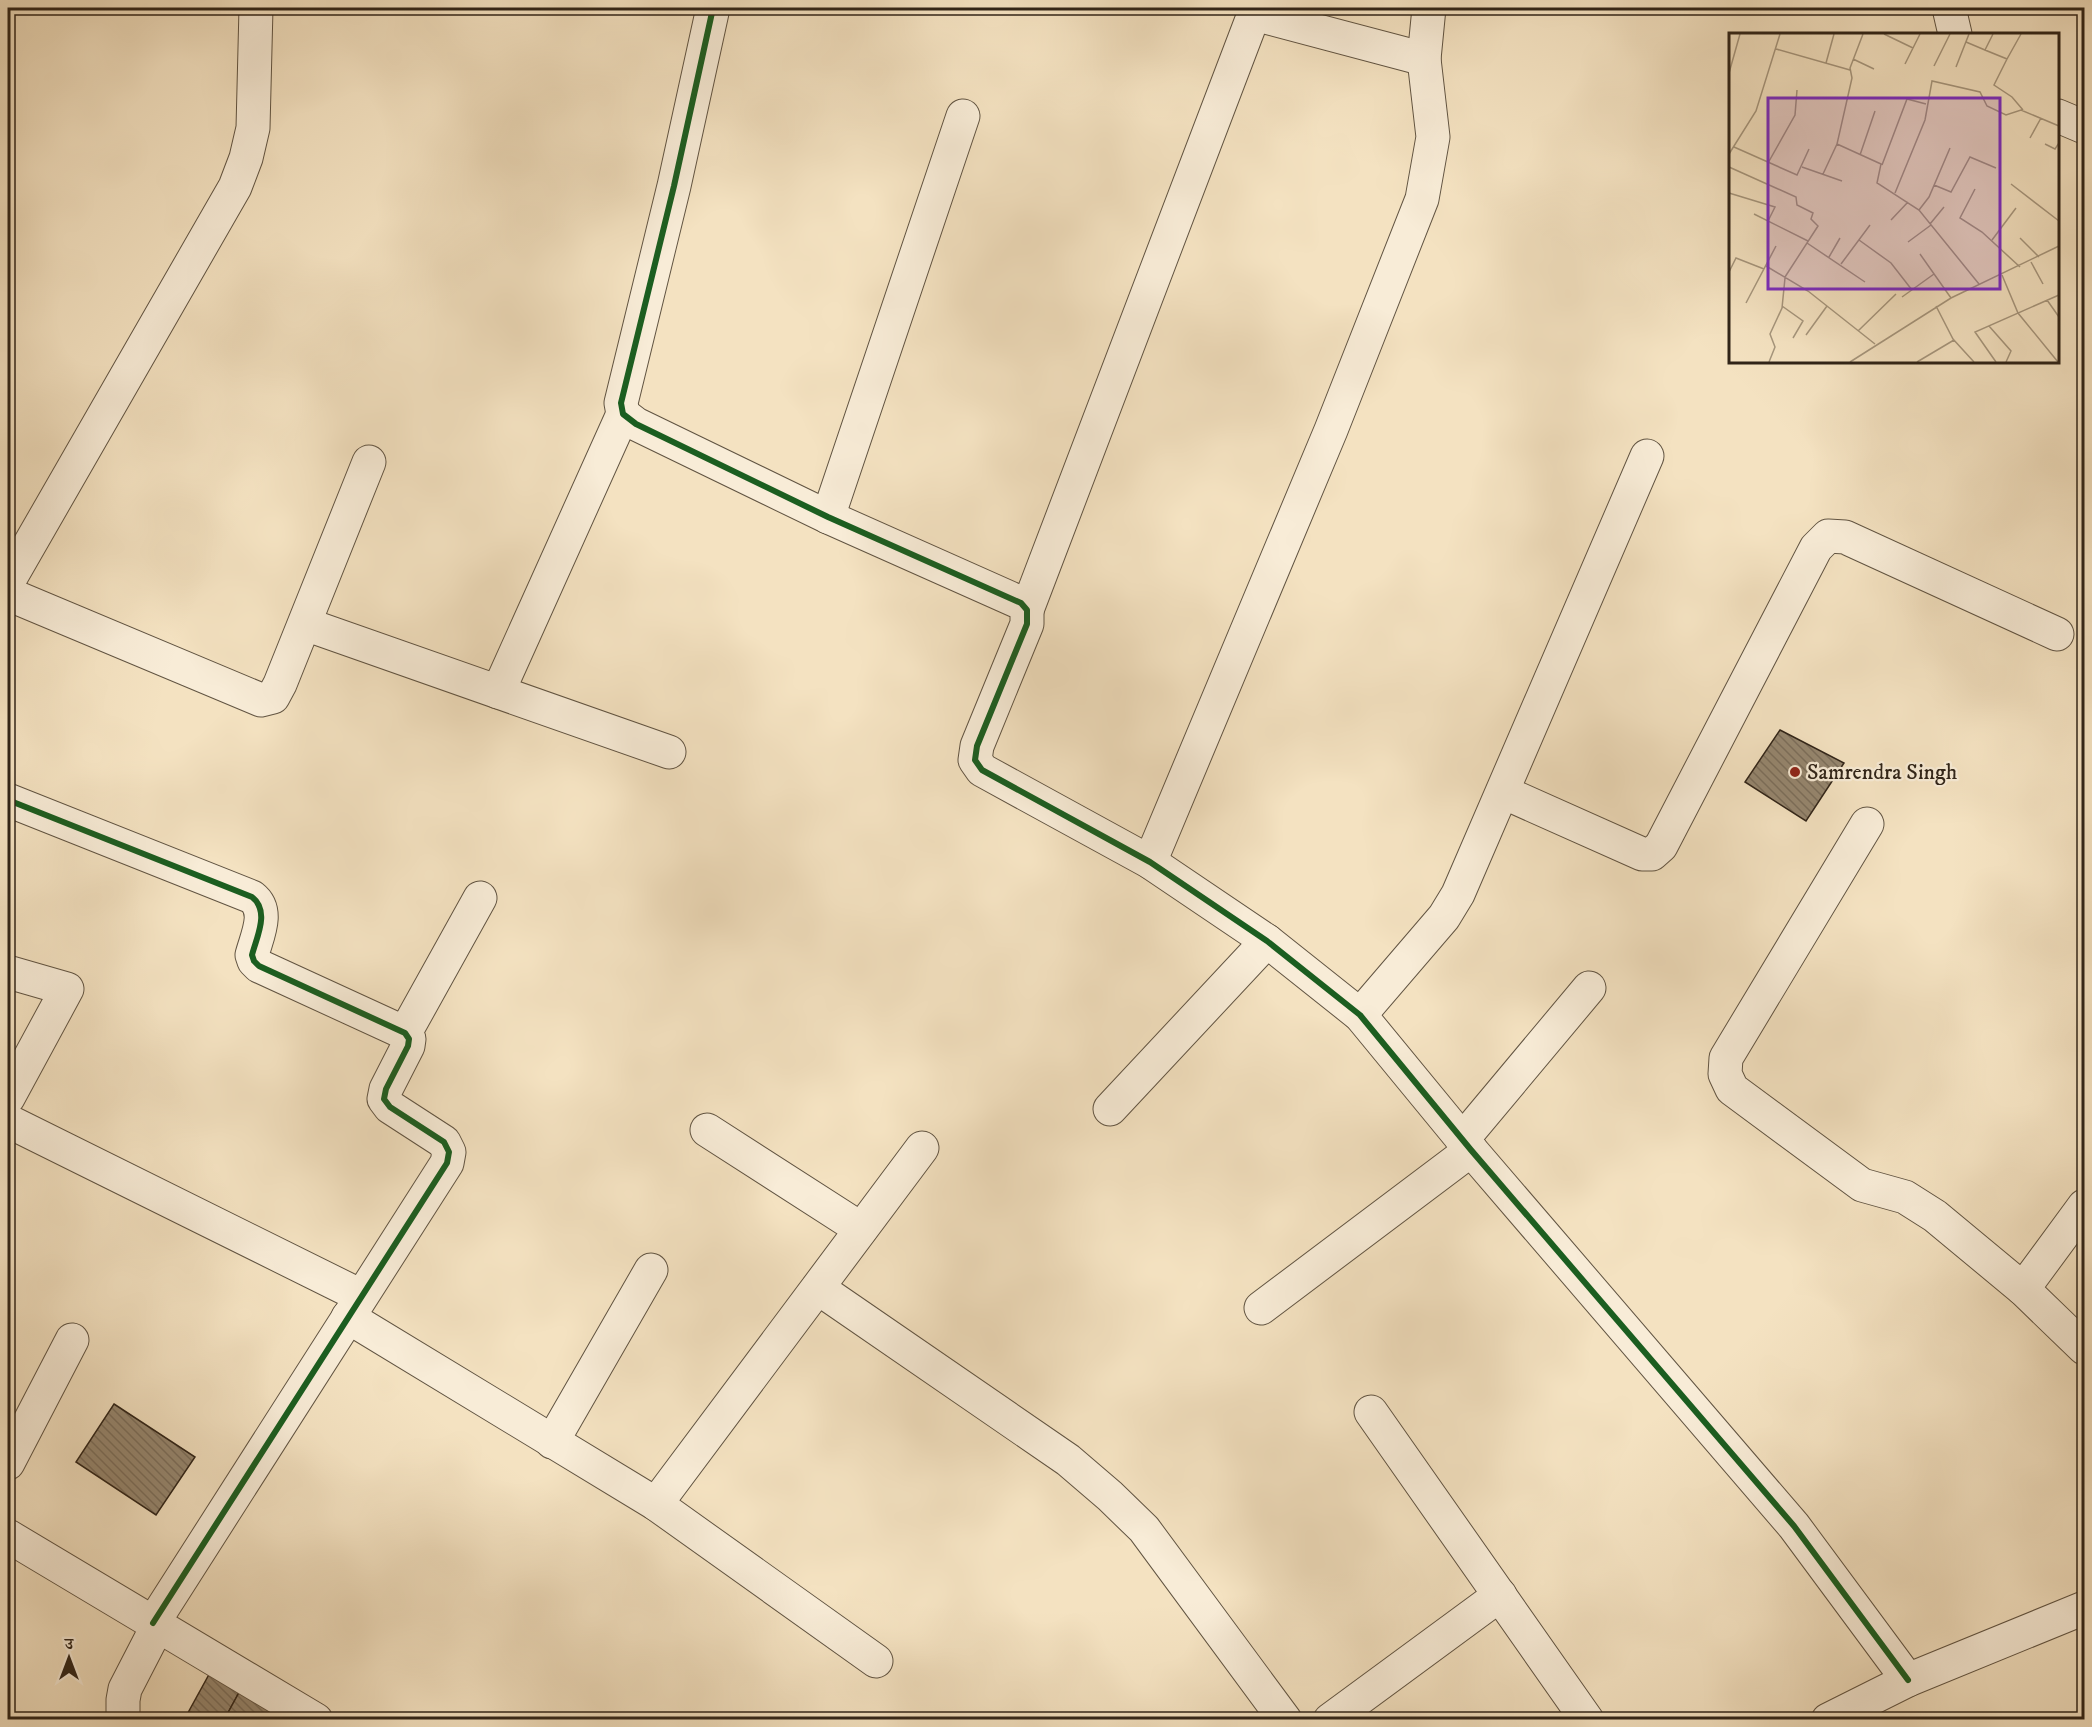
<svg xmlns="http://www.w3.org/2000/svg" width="2092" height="1727" viewBox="0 0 2092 1727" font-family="'IM FELL DW Pica','Noto Serif Devanagari',serif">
	<defs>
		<pattern id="building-back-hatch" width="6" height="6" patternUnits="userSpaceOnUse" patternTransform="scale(1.5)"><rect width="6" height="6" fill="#968770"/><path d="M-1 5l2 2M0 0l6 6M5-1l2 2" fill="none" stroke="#7b6e5b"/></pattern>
	</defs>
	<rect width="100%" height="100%" fill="#f4e2c1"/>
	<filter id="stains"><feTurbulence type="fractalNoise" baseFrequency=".00333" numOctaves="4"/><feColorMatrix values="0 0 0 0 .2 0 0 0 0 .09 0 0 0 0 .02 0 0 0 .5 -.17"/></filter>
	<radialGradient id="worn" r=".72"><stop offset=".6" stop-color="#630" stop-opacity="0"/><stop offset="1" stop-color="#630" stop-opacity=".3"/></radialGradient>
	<g fill="url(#building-back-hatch)" stroke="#302418" stroke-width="1.5">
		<polygon points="1780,730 1844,763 1806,821 1745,782"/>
		<polygon points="114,1404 195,1457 156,1515 76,1462"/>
		<polygon points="212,1669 242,1687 224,1720 184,1720"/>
		<polygon points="242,1687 274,1704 266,1720 224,1720"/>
	</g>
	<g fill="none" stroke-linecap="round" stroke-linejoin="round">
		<defs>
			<g id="minor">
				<polyline points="713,8 674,186 621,403 623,414 636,424 828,517 1021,603 1027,610 1027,624 977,746 975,760 982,770 1150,862 1267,941 1360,1015 1471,1150 1794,1526 1908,1680"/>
				<polyline points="1949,8 1955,34"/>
				<polyline points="2058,116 2084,127"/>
				<polyline points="828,517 963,116"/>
				<polyline points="8,582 235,187 246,158 253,128 256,8"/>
				<polyline points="8,594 261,700 273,697 280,684 369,462"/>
				<polyline points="1027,610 1254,14 1424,59"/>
				<polyline points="305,624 669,752"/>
				<polyline points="498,692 623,414"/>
				<polyline points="1503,792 1642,854 1652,854 1661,846 1816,548 1828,536 1845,537 2057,634"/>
				<path d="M8 800 252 897C270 911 257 936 252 955L254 961 259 966 405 1033 409 1039 408 1046 386 1089 384 1099 390 1107 444 1142 449 1152 447 1163 153 1623"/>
				<polyline points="1867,824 1726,1058 1725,1074 1732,1089 1862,1185 1905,1197 1935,1216 2023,1289 2084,1348"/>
				<polyline points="1150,862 1331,430 1422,199 1433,137 1424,59 1429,8"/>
				<polyline points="8,972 67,989 8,1098"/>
				<polyline points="1360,1015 1444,917 1458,894 1647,456"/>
				<polyline points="405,1033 480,898"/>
				<polyline points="1110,1109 1267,941"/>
				<polyline points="8,1121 361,1296"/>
				<polyline points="707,1130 861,1229"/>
				<polyline points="1462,1140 1589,988"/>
				<polyline points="818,1288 1068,1460 1110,1496 1144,1529 1285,1720"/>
				<polyline points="2023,1289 2084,1206"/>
				<polyline points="1261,1308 1471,1150"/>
				<polyline points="348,1317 656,1504 876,1661"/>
				<polyline points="1371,1412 1587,1720"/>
				<polyline points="552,1442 651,1270"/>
				<polyline points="8,1463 72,1340"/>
				<polyline points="656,1504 922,1148"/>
				<polyline points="8,1536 316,1720"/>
				<polyline points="123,1720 123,1700 125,1689 158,1625"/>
				<polyline points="1330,1720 1500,1595"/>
				<polyline points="1828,1720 1908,1680 2084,1608"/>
			</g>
		</defs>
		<use href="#minor" stroke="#615442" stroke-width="35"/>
		<use href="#minor" stroke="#f8ecd7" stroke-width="33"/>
		<defs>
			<g id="cycleway">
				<polyline points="713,8 674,186 621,403 623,414 636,424 828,517 1021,603 1027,610 1027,624 977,746 975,760 982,770 1150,862 1267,941 1360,1015 1471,1150 1794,1526 1908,1680"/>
				<path d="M8 800 252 897C270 911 257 936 252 955L254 961 259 966 405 1033 409 1039 408 1046 386 1089 384 1099 390 1107 444 1142 449 1152 447 1163 153 1623"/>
			</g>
		</defs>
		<use href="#cycleway" stroke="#f8ecd7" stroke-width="10"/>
		<use href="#cycleway" stroke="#1b5e20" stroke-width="6"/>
	</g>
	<circle fill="#8f2418" stroke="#f8ecd7" stroke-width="2" cx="1795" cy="772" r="6"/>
	<g text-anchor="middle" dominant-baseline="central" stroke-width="4.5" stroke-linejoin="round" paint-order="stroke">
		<g font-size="22" fill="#302418" stroke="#f8ecd7" text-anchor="start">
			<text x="1807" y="772">Samrendra Singh</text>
		</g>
	</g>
	<g transform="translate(1729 33)">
		<rect width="330" height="330" fill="#f4e2c1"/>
		<path fill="none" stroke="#a6967d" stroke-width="1.5" d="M134 1 121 35 123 45 108 111 152 131 148 150 190 177 250 251M155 1 184 15M264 1 256 17 278 26 265 52 283 64 294 77M237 9 256 17M47 16 121 37M124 26 145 36M278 26 292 1M97 30 105 1M176 31 191 1M205 33 221 1M227 34 240 1M0 40 11 1M301 105 312 85M316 111 326 116 330 110M5 114 68 142 80 116M0 121 27 78 51 1M131 122 146 78M39 130 66 82 68 57M153 132 178 66 197 71M0 134 67 164 68 172 84 180 82 186 89 193 56 244M73 134 113 148M94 141 108 111M282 151 330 188M205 152 222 159 241 124 267 135M246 156 231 185 253 199 291 234M0 160 46 174 39 188M166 160 196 87 203 48 251 59 258 73 277 82 292 77 330 93M190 177 200 164 221 115M25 181 79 208M162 187 179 169M201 191 215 174M291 205 310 224M130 207 162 230 183 257M263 207 287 175M179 209 202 192M78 210 136 249M191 221 222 265M100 224 111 205M302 229 314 251M112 231 141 192M37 233 79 258 146 311M0 239 7 225 35 236M273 242 289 280 329 329M173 264 205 241M318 267 330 284M17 270 47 213M53 273 74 288 64 305M207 273 224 306 245 329M260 293 282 318 277 329M129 298 167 261M77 302 98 273M40 329 46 314 41 301 53 275 56 245M121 329 222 265 330 213M188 329 225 307M267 329 246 299 330 262"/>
		<path fill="#7b2cbf" fill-opacity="0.15" stroke="#7b2cbf" stroke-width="3" d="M39 65H271V256H39Z"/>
		<rect width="330" height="330" fill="none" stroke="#302418" stroke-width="3"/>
	</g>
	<rect width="2092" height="1727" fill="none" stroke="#f4e2c1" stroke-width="30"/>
	<rect x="9" y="9" width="2074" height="1709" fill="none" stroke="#302418" stroke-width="3"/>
	<rect x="15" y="15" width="2062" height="1697" fill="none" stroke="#302418" stroke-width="1.5"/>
	<g transform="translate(69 1658)" stroke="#f8ecd7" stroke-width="4.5" paint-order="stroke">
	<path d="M0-4.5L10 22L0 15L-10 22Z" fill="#302418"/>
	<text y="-9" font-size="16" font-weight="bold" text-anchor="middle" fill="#302418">उ</text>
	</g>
	<rect width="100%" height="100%" filter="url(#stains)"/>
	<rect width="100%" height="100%" fill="url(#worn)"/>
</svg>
